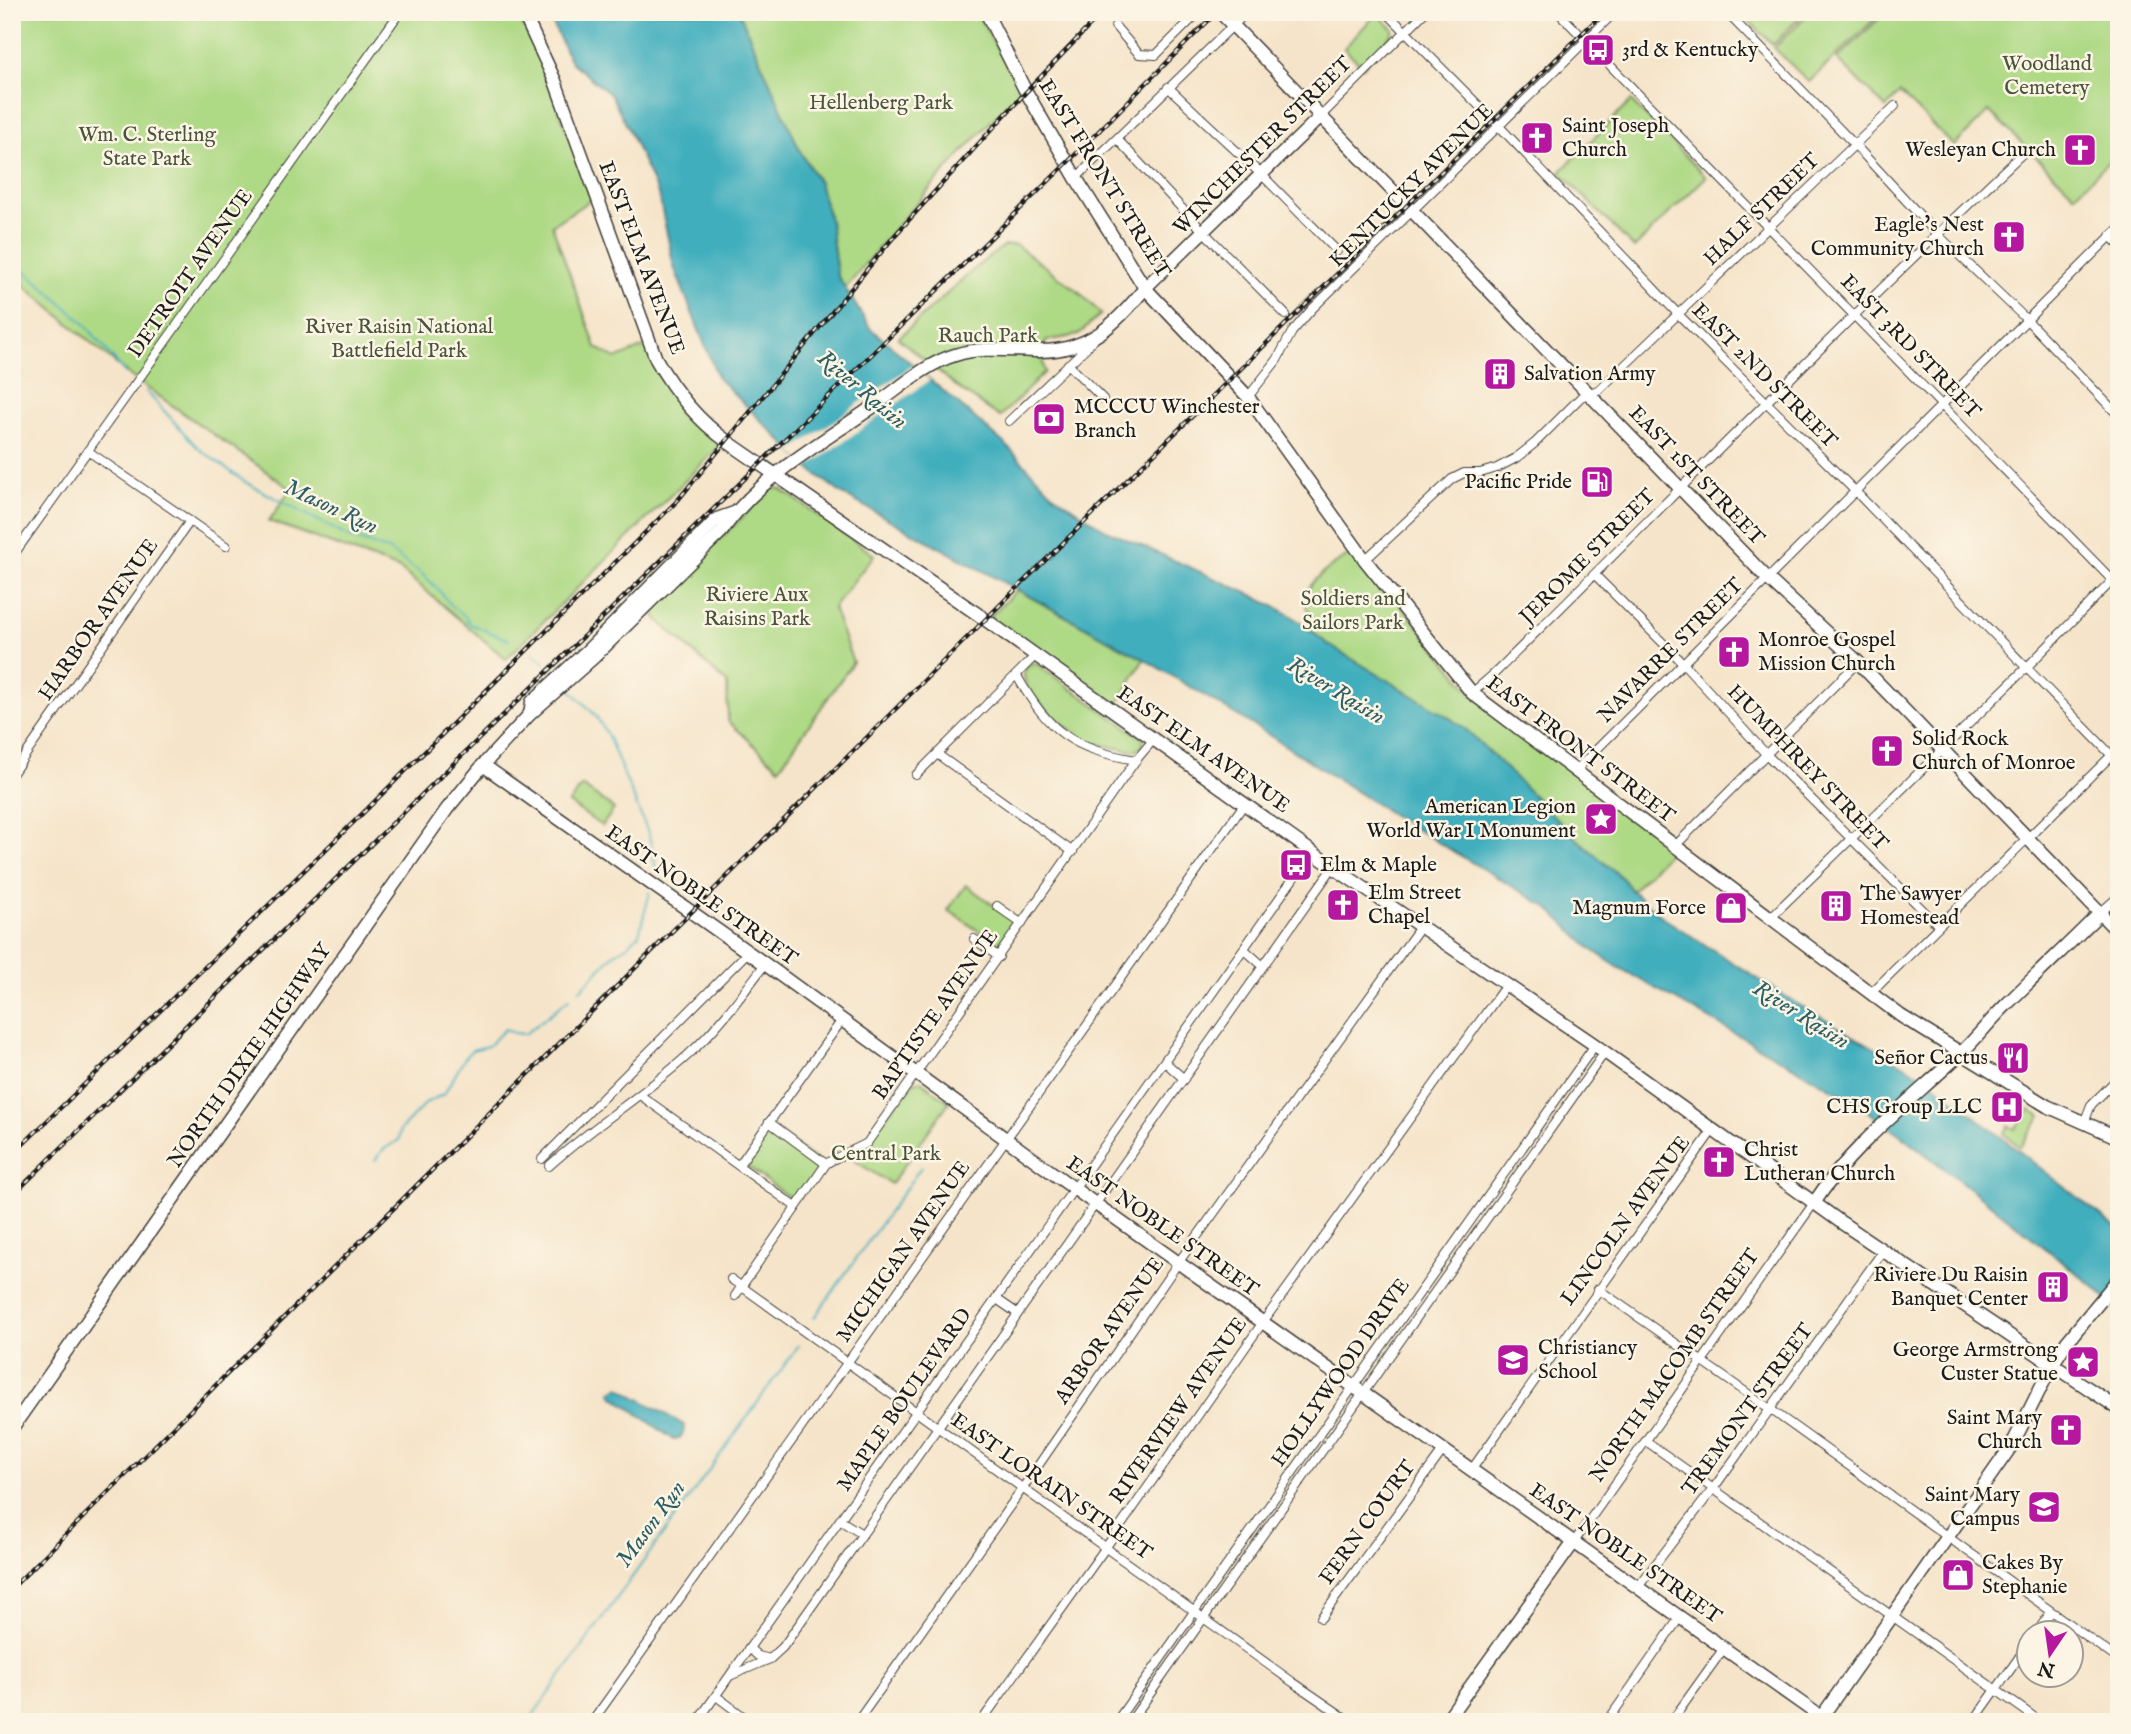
<svg xmlns="http://www.w3.org/2000/svg" width="2131" height="1734" viewBox="0 0 2131 1734" font-family="'IM FELL English',serif">
	<rect width="100%" height="100%" fill="#fcf5e5"/>
	<filter id="ink" filterUnits="userSpaceOnUse"><feTurbulence type="fractalNoise" baseFrequency=".0143" numOctaves="2"/><feDisplacementMap in="SourceGraphic" scale="14" xChannelSelector="R" yChannelSelector="G"/><feConvolveMatrix kernelMatrix="1 2 1 2 8 2 1 2 1" color-interpolation-filters="sRGB"/></filter>
	<filter id="wash" filterUnits="userSpaceOnUse"><feTurbulence type="fractalNoise" baseFrequency=".00686" numOctaves="4" result="noise"/><feDisplacementMap in="SourceGraphic" scale="28" xChannelSelector="R" yChannelSelector="G"/><feGaussianBlur stdDeviation="1.57" result="paint"/><feColorMatrix in="noise" values="0 0 0 0 0 0 0 0 0 0 0 0 0 0 0 0 0 1.4 0 .05"/><feComposite in="paint" operator="in"/></filter>
	<g filter="url(#wash)">
		<rect width="100%" height="100%" fill="#f5e4c9"/>
		<g fill="#aed985" stroke="#657a50" stroke-width="2">
			<path d="M12 12H516L538 53 592 199 552 225 596 347 616 359 646 346C661 388 688 418 723 443L506 659 400 569 269 521 291 489 129 375 12 275Z"/>
			<path d="M739 12H976L1021 90C959 154 901 219 845 289L837 275 830 221 819 183 800 151Z"/>
			<polygon points="1740,12 1805,12 1773,45"/>
			<polygon points="1810,12 1882,12 1809,82 1774,48"/>
			<polygon points="1886,12 2119,12 2119,72 2112,79 2119,85 2119,151 2075,195 1989,111 1954,146 1900,93 1886,108 1837,59"/>
			<polygon points="1377,13 1393,29 1392,34 1363,67 1344,48"/>
			<polygon points="1631,101 1706,177 1634,248 1560,172"/>
			<polygon points="1016,245 1078,291 1101,314 1078,335 1046,341 1042,359 1045,372 1000,417 962,391 898,338 981,263 1004,246"/>
			<polygon points="772,488 781,489 874,555 833,608 853,662 779,768 728,721 727,683 660,622 651,610 681,577"/>
			<path d="M1357 550 1472 693 1674 847 1632 891 1623 879 1577 839 1468 732 1450 718 1329 645 1303 624 1311 618C1308 611 1304 604 1306 596 1310 576 1342 561 1357 550Z"/>
			<polygon points="1017,590 1144,659 1114,710 986,620"/>
			<path d="M1033 662 1144 739 1142 747 1136 751C1118 748 1099 746 1083 738 1068 730 1016 689 1025 670 1026 668 1032 663 1033 662Z"/>
			<polygon points="582,786 614,809 602,826 569,803"/>
			<polygon points="966,885 1012,919 1014,925 999,945 948,910"/>
			<polygon points="915,1081 921,1081 949,1102 891,1184 846,1155 857,1150"/>
			<polygon points="2029,1109 2041,1116 2020,1147 2004,1134 2009,1126 2015,1129"/>
			<polygon points="770,1131 778,1132 817,1161 819,1168 800,1197 791,1199 747,1166 749,1158 766,1133"/>
		</g>
		<g fill="#40aebd" stroke="#2e656c" stroke-width="2">
			<polygon points="547,12 739,12 800,151 819,183 830,221 837,275 870,328 1006,445 1053,494 1104,529 1254,596 1289,614 1329,645 1450,718 1469,732 1577,839 1623,879 1632,891 1665,919 1794,1002 1922,1075 2119,1230 2119,1311 2093,1286 1990,1204 1898,1133 1852,1100 1616,966 1591,949 1548,908 1399,819 1261,730 1144,659 842,494 811,470 718,378 674,267 659,196 627,126 611,95 571,62"/>
			<path d="M619 1387 684 1425C684 1433 682 1438 674 1440L612 1395 611 1392Z"/>
		</g>
		<polygon fill="#f5e4c9" points="913,365 930,380 808,467 791,451"/>
		<g fill="none" stroke-linecap="round" stroke-linejoin="round">
			<g stroke="#40aebd" stroke-width="2">
				<polyline points="12,259 83,322 126,374"/>
				<polyline points="146,391 198,448 245,482 347,536 388,550 421,573 437,588 453,608 465,616 470,624 509,640"/>
				<polyline points="532,653 545,663"/>
				<polyline points="553,670 555,672"/>
				<polyline points="570,689 596,716 608,736 649,835 656,869"/>
				<polyline points="580,990 615,953 628,945 639,934 650,892"/>
				<polyline points="375,1160 384,1149 399,1140 400,1130 427,1102 444,1094 466,1056 472,1050 488,1046 505,1029 514,1033 525,1034 570,998"/>
				<polyline points="814,1318 921,1167"/>
				<polyline points="528,1722 799,1345"/>
			</g>
		</g>
	</g>
	<g filter="url(#ink)">
		<g fill="none" stroke-linecap="round" stroke-linejoin="round">
			<defs>
				<g id="street">
					<polyline points="1386,12 1498,125 1679,315 1856,492 2119,763"/>
					<polyline points="1558,12 2119,587"/>
					<polyline points="1726,12 1855,145 1937,234 2026,319 2119,416"/>
					<polyline points="1115,26 1139,54 1156,55 1199,12"/>
					<polyline points="1168,87 1262,175 1337,251"/>
					<polyline points="1320,117 1425,12"/>
					<polyline points="1117,139 1204,232 1286,315"/>
					<polyline points="1076,178 1247,12"/>
					<polyline points="2110,236 2119,245"/>
					<polyline points="1068,364 1103,399"/>
					<polyline points="1248,397 1277,360 1292,332 1311,310 1615,12"/>
					<polyline points="1009,421 1093,341"/>
					<polyline points="88,451 226,546"/>
					<polyline points="12,557 400,12"/>
					<polyline points="1365,560 1452,479 1464,473 1480,473 1497,468 1516,458 1535,443 1581,397 1600,389 1895,106"/>
					<polyline points="1595,575 1683,663 1766,754 1938,925"/>
					<path d="M1017 676C1049 732 1072 749 1136 760"/>
					<path d="M1472 693 1495 673C1672 498 1845 320 2026 150"/>
					<polyline points="937,754 1073,852"/>
					<polyline points="1575,771 2119,228"/>
					<polyline points="12,774 190,521"/>
					<polyline points="916,775 1036,655"/>
					<polyline points="1674,847 1858,662"/>
					<polyline points="997,906 1022,924"/>
					<polyline points="2100,913 2119,896"/>
					<polyline points="1770,918 2027,667 2119,574"/>
					<polyline points="974,939 999,957"/>
					<polyline points="1244,949 1263,966"/>
					<polyline points="1871,993 2119,748"/>
					<polyline points="1165,1062 1184,1079"/>
					<polyline points="640,1095 796,1207"/>
					<polyline points="769,1122 826,1164"/>
					<polyline points="2084,1123 2091,1105 2119,1077"/>
					<polyline points="542,1159 748,952"/>
					<polyline points="739,1165 842,1020"/>
					<path d="M549 1166C593 1126 644 1095 688 1055 718 1028 741 996 765 964"/>
					<polyline points="731,1279 1294,1683 1351,1722"/>
					<polyline points="1598,1289 1770,1409 2119,1660"/>
					<path d="M735 1296 826 1164C839 1155 853 1151 867 1143L1136 760 1154 739"/>
					<polyline points="998,1300 1017,1313"/>
					<polyline points="1646,1441 2041,1722"/>
					<polyline points="1472,1469 1712,1131"/>
					<polyline points="841,1521 862,1534"/>
					<polyline points="1574,1542 1814,1203"/>
					<polyline points="1638,1587 1713,1489 1883,1251"/>
					<polyline points="1321,1618 1444,1449"/>
					<polyline points="2037,1632 2051,1612"/>
					<polyline points="750,1649 758,1656 770,1659"/>
					<polyline points="732,1675 770,1659 783,1647 1333,867"/>
					<polyline points="716,1696 751,1722"/>
					<polyline points="592,1722 1245,803"/>
					<polyline points="697,1722 1312,852"/>
					<polyline points="857,1722 1022,1489 1178,1263 1420,927"/>
					<polyline points="981,1722 1106,1547 1263,1322 1506,985"/>
					<polyline points="1116,1722 1595,1045"/>
					<polyline points="1130,1722 1605,1052"/>
					<polyline points="1607,1722 1680,1617"/>
					<polyline points="1671,1722 1724,1648"/>
					<polyline points="1973,1722 2030,1642"/>
				</g>
				<g id="secondary">
					<path d="M523 12 555 81 656 359C674 391 697 420 728 442L986 620 1333 867 1595 1045 1842 1223 2119 1409"/>
					<polyline points="986,12 1024,88 1076,178 1145,288 1248,397 1365,560 1472,693 1901,1016 2047,1106 2119,1138"/>
					<polyline points="1220,12 1768,579 1858,662 2119,933"/>
					<polyline points="530,714 532,702 589,649 717,519 734,513"/>
					<polyline points="483,765 765,964 1094,1203 1821,1717"/>
					<path d="M1814 1203C1852 1145 1910 1101 1960 1054 1977 1038 1991 1019 2008 1003 2038 973 2070 943 2100 913"/>
					<path d="M12 1428 447 809 483 765 530 714 594 657 722 531C757 478 823 442 874 406 899 389 925 364 955 355 983 346 1011 351 1040 351 1089 351 1117 323 1145 288L1320 117"/>
					<polyline points="1445,1722 1574,1542"/>
				</g>
				<polyline id="primary" points="1818,1722 2012,1445 2052,1365 2066,1343 2119,1278"/>
			</defs>
			<use href="#street" stroke="#3d3a36" stroke-width="10"/>
			<use href="#secondary" stroke="#3d3a36" stroke-width="15"/>
			<use href="#primary" stroke="#3d3a36" stroke-width="15"/>
			<use href="#street" stroke="#fff" stroke-width="8"/>
			<use href="#secondary" stroke="#fff" stroke-width="12"/>
			<use href="#primary" stroke="#fff" stroke-width="12"/>
			<defs>
				<g id="rail">
					<polyline points="12,1155 362,814 678,500 896,234 1026,92 1103,12"/>
					<polyline points="12,1196 1067,163 1217,12"/>
					<polyline points="12,1588 1007,598 1604,12"/>
				</g>
			</defs>
			<use href="#rail" stroke="#1c1c1c" stroke-width="4.5"/>
			<use href="#rail" stroke="#fcf5e5" stroke-width="2" stroke-dasharray="5" stroke-linecap="butt"/>
		</g>
	</g>
	<defs>
		<symbol id="bus-square" viewBox="-11 -11 22 22"><rect x="-9" y="-9" width="18" height="18" rx="4" fill="#b5179e" stroke="#fcf5e5"/><path d="M-5-6H5V4H4V6H2V4H-2V6H-4V4H-5ZM-3.5-4V0h7V-4ZM-3.5 1.2v1.5H-2V1.2ZM2 1.2v1.5H3.5V1.2Z" fill="#fff"/></symbol>
		<symbol id="church-square" viewBox="-11 -11 22 22"><rect x="-9" y="-9" width="18" height="18" rx="4" fill="#b5179e" stroke="#fcf5e5"/><path d="M-1.2-6h2.4v3.5h3.3v2.4h-3.3V6h-2.4V-.1h-3.3v-2.4h3.3Z" fill="#fff"/></symbol>
		<symbol id="building-square" viewBox="-11 -11 22 22"><rect x="-9" y="-9" width="18" height="18" rx="4" fill="#b5179e" stroke="#fcf5e5"/><path d="M-4-6H4V6H1V3H-1V6H-4ZM-2.5-4.3h1.7v1.8h-1.7ZM.8-4.3h1.7v1.8H.8ZM-2.5-1h1.7V.8h-1.7ZM.8-1h1.7V.8H.8Z" fill="#fff"/></symbol>
		<symbol id="bank-square" viewBox="-11 -11 22 22"><rect x="-9" y="-9" width="18" height="18" rx="4" fill="#b5179e" stroke="#fcf5e5"/><path d="M-6-4H6V4H-6ZM0-2.3a2.3 2.3 0 1 0 0 4.6a2.3 2.3 0 1 0 0-4.6Z" fill="#fff"/></symbol>
		<symbol id="fuel-square" viewBox="-11 -11 22 22"><rect x="-9" y="-9" width="18" height="18" rx="4" fill="#b5179e" stroke="#fcf5e5"/><path d="M-5.5-6h7V0h2V4h1.3V-2.5L3-4.5l.8-.8L6-3V5H2.5V1h-1V6h-7ZM-4.2-4.7v3.2H.2V-4.7Z" fill="#fff"/></symbol>
		<symbol id="sight-square" viewBox="-11 -11 22 22"><rect x="-9" y="-9" width="18" height="18" rx="4" fill="#b5179e" stroke="#fcf5e5"/><path d="M0-6L1.8-2.2L6-1.7L2.9 1.2L3.7 5.4L0 3.3L-3.7 5.4L-2.9 1.2L-6-1.7L-1.8-2.2Z" fill="#fff"/></symbol>
		<symbol id="shop-square" viewBox="-11 -11 22 22"><rect x="-9" y="-9" width="18" height="18" rx="4" fill="#b5179e" stroke="#fcf5e5"/><path d="M-5-2.5h2.3a2.7 3.5 0 0 1 5.4 0H5L5.5 6h-11ZM-1.5-2.5h3a1.5 2.3 0 0 0-3 0Z" fill="#fff"/></symbol>
		<symbol id="restaurant-square" viewBox="-11 -11 22 22"><rect x="-9" y="-9" width="18" height="18" rx="4" fill="#b5179e" stroke="#fcf5e5"/><path d="M-5-6h1v4h1v-4h1v4h1v-4h1v5L-1.5 .5V6h-2V.5L-5-1ZM5-6V6H3V1.5H1.5Q1.5-4 5-6Z" fill="#fff"/></symbol>
		<symbol id="hospital-square" viewBox="-11 -11 22 22"><rect x="-9" y="-9" width="18" height="18" rx="4" fill="#b5179e" stroke="#fcf5e5"/><path d="M-5-5h3v3.5h4V-5h3V5h-3V1.5h-4V5h-3Z" fill="#fff"/></symbol>
		<symbol id="school-square" viewBox="-11 -11 22 22"><rect x="-9" y="-9" width="18" height="18" rx="4" fill="#b5179e" stroke="#fcf5e5"/><path d="M0-5L7-2L0 1L-7-2ZM-4 1L0 2.5L4 1V4Q0 6-4 4Z" fill="#fff"/></symbol>
	</defs>
	<g fill-rule="evenodd">
		<use href="#bus-square" x="1579" y="31" width="38" height="38"/>
		<use href="#church-square" x="1518" y="119" width="38" height="38"/>
		<use href="#church-square" x="2061" y="131" width="38" height="38"/>
		<use href="#church-square" x="1990" y="218" width="38" height="38"/>
		<use href="#building-square" x="1481" y="355" width="38" height="38"/>
		<use href="#bank-square" x="1030" y="400" width="38" height="38"/>
		<use href="#fuel-square" x="1578" y="463" width="38" height="38"/>
		<use href="#church-square" x="1715" y="633" width="38" height="38"/>
		<use href="#church-square" x="1868" y="732" width="38" height="38"/>
		<use href="#sight-square" x="1582" y="800" width="38" height="38"/>
		<use href="#bus-square" x="1277" y="846" width="38" height="38"/>
		<use href="#church-square" x="1324" y="886" width="38" height="38"/>
		<use href="#building-square" x="1817" y="887" width="38" height="38"/>
		<use href="#shop-square" x="1712" y="889" width="38" height="38"/>
		<use href="#restaurant-square" x="1994" y="1039" width="38" height="38"/>
		<use href="#hospital-square" x="1988" y="1088" width="38" height="38"/>
		<use href="#church-square" x="1700" y="1143" width="38" height="38"/>
		<use href="#building-square" x="2034" y="1268" width="38" height="38"/>
		<use href="#school-square" x="1494" y="1341" width="38" height="38"/>
		<use href="#sight-square" x="2064" y="1343" width="38" height="38"/>
		<use href="#church-square" x="2047" y="1411" width="38" height="38"/>
		<use href="#school-square" x="2025" y="1488" width="38" height="38"/>
		<use href="#shop-square" x="1939" y="1556" width="38" height="38"/>
	</g>
	<g text-anchor="middle" dominant-baseline="central" stroke-width="5" stroke-linejoin="round" paint-order="stroke">
		<g font-size="21" fill="#1c1c1c" stroke="#fcf5e5" text-anchor="start">
			<text x="1622" y="50">3rd &amp; Kentucky</text>
			<text x="1562" y="126">Saint Joseph<tspan x="1562" dy="24">Church</tspan></text>
			<text x="2056" y="150" text-anchor="end">Wesleyan Church</text>
			<text x="1984" y="225" text-anchor="end">Eagle's Nest<tspan x="1984" dy="24">Community Church</tspan></text>
			<text x="1524" y="374">Salvation Army</text>
			<text x="1074" y="407">MCCCU Winchester<tspan x="1074" dy="24">Branch</tspan></text>
			<text x="1572" y="482" text-anchor="end">Pacific Pride</text>
			<text x="1758" y="640">Monroe Gospel<tspan x="1758" dy="24">Mission Church</tspan></text>
			<text x="1912" y="739">Solid Rock<tspan x="1912" dy="24">Church of Monroe</tspan></text>
			<text x="1576" y="807" text-anchor="end">American Legion<tspan x="1576" dy="24">World War I Monument</tspan></text>
			<text x="1320" y="865">Elm &amp; Maple</text>
			<text x="1368" y="893">Elm Street<tspan x="1368" dy="24">Chapel</tspan></text>
			<text x="1860" y="894">The Sawyer<tspan x="1860" dy="24">Homestead</tspan></text>
			<text x="1706" y="908" text-anchor="end">Magnum Force</text>
			<text x="1988" y="1058" text-anchor="end">Señor Cactus</text>
			<text x="1982" y="1107" text-anchor="end">CHS Group LLC</text>
			<text x="1744" y="1150">Christ<tspan x="1744" dy="24">Lutheran Church</tspan></text>
			<text x="2028" y="1275" text-anchor="end">Riviere Du Raisin<tspan x="2028" dy="24">Banquet Center</tspan></text>
			<text x="1538" y="1348">Christiancy<tspan x="1538" dy="24">School</tspan></text>
			<text x="2058" y="1350" text-anchor="end">George Armstrong<tspan x="2058" dy="24">Custer Statue</tspan></text>
			<text x="2042" y="1418" text-anchor="end">Saint Mary<tspan x="2042" dy="24">Church</tspan></text>
			<text x="2020" y="1495" text-anchor="end">Saint Mary<tspan x="2020" dy="24">Campus</tspan></text>
			<text x="1982" y="1563">Cakes By<tspan x="1982" dy="24">Stephanie</tspan></text>
		</g>
		<g font-size="21" fill="#48553c" stroke="#fcf5e5">
			<text x="2047" y="64">Woodland<tspan x="2047" dy="24">Cemetery</tspan></text>
			<text x="881" y="103">Hellenberg Park</text>
			<text x="147" y="135">Wm. C. Sterling<tspan x="147" dy="24">State Park</tspan></text>
			<text x="399" y="327">River Raisin National<tspan x="399" dy="24">Battlefield Park</tspan></text>
			<text x="988" y="336">Rauch Park</text>
			<text x="757" y="595">Riviere Aux<tspan x="757" dy="24">Raisins Park</tspan></text>
			<text x="1353" y="599">Soldiers and<tspan x="1353" dy="24">Sailors Park</tspan></text>
			<text x="886" y="1154">Central Park</text>
		</g>
		<g font-size="21" fill="#1c1c1c" stroke="#fcf5e5">
			<text transform="translate(1263 146) rotate(-45)">WINCHESTER STREET</text>
			<text transform="translate(1104 179) rotate(58)">EAST FRONT STREET</text>
			<text transform="translate(1412 186) rotate(-45)">KENTUCKY AVENUE</text>
			<text transform="translate(1762 210) rotate(-44)">HALF STREET</text>
			<text transform="translate(641 258) rotate(69)">EAST ELM AVENUE</text>
			<text transform="translate(191 274) rotate(-55)">DETROIT AVENUE</text>
			<text transform="translate(1910 347) rotate(46)">EAST 3RD STREET</text>
			<text transform="translate(1764 376) rotate(45)">EAST 2ND STREET</text>
			<text transform="translate(1696 476) rotate(46)">EAST 1ST STREET</text>
			<text transform="translate(1588 557) rotate(-45)">JEROME STREET</text>
			<text transform="translate(99 620) rotate(-55)">HARBOR AVENUE</text>
			<text transform="translate(1671 651) rotate(-45)">NAVARRE STREET</text>
			<text transform="translate(1203 750) rotate(35)">EAST ELM AVENUE</text>
			<text transform="translate(1580 750) rotate(37)">EAST FRONT STREET</text>
			<text transform="translate(1807 768) rotate(46)">HUMPHREY STREET</text>
			<text transform="translate(701 896) rotate(35)">EAST NOBLE STREET</text>
			<text transform="translate(936 1015) rotate(-55)">BAPTISTE AVENUE</text>
			<text transform="translate(250 1056) rotate(-55)">NORTH DIXIE HIGHWAY</text>
			<text transform="translate(1626 1221) rotate(-54)">LINCOLN AVENUE</text>
			<text transform="translate(1162 1227) rotate(35)">EAST NOBLE STREET</text>
			<text transform="translate(904 1252) rotate(-55)">MICHIGAN AVENUE</text>
			<text transform="translate(1110 1331) rotate(-55)">ARBOR AVENUE</text>
			<text transform="translate(1675 1366) rotate(-55)">NORTH MACOMB STREET</text>
			<text transform="translate(1341 1373) rotate(-55)">HOLLYWOOD DRIVE</text>
			<text transform="translate(905 1400) rotate(-55)">MAPLE BOULEVARD</text>
			<text transform="translate(1748 1410) rotate(-54)">TREMONT STREET</text>
			<text transform="translate(1179 1411) rotate(-55)">RIVERVIEW AVENUE</text>
			<text transform="translate(1051 1487) rotate(35)">EAST LORAIN STREET</text>
			<text transform="translate(1368 1523) rotate(-54)">FERN COURT</text>
			<text transform="translate(1625 1554) rotate(35)">EAST NOBLE STREET</text>
		</g>
		<g font-size="23" font-style="italic" fill="#2c5e64" stroke="#fcf5e5">
			<text transform="translate(862 390) rotate(40)">River Raisin</text>
			<text transform="translate(331 507) rotate(25)">Mason Run</text>
			<text transform="translate(1336 691) rotate(31)">River Raisin</text>
			<text transform="translate(1801 1015) rotate(32)">River Raisin</text>
			<text transform="translate(651 1524) rotate(-54)">Mason Run</text>
		</g>
	</g>
	<rect width="2131" height="1734" fill="none" stroke="#fcf5e5" stroke-width="42"/>
	<g transform="translate(2050 1654) rotate(193)"><circle r="33" fill="#fcf5e5" stroke="#a29e95" stroke-width="2"/>
	<path d="M0-5L12 26L0 18L-12 26Z" fill="#b5179e"/>
	<text y="-10" font-size="19" font-weight="bold" text-anchor="middle" fill="#1c1c1c">N</text>
	</g>
</svg>
